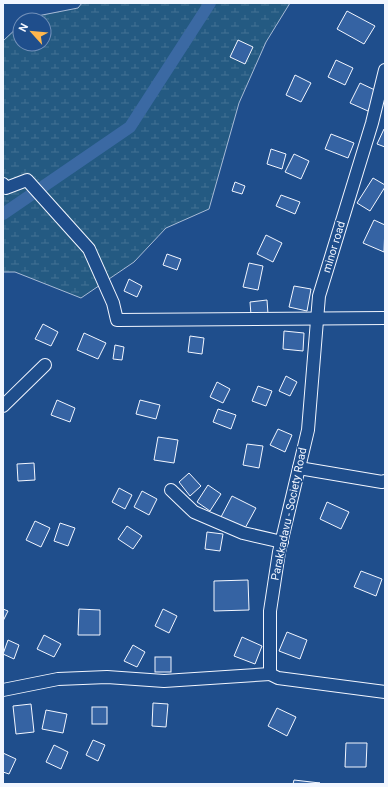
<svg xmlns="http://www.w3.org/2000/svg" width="388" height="787" viewBox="0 0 388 787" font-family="Roboto,sans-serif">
	<defs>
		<pattern id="wetland-marsh" width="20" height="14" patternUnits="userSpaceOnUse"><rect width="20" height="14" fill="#245a82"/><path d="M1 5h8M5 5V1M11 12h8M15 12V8" fill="none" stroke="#447295"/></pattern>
	</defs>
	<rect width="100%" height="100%" fill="#1f4e8c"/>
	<polygon fill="url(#wetland-marsh)" stroke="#a8bbd7" points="82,3 290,3 266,42 239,103 209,209 166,228 134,262 81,298 15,272 3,272 3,41 20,25 20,44 44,44 44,20 25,20 27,18 78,8"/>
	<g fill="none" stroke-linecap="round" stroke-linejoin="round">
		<polyline stroke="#3b69a3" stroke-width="12" points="3,214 130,127 210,3"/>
	</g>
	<g fill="#3563a3" stroke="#f2f6ff">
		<polygon points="347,11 375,26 364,44 337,29"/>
		<polygon points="238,40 253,47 245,64 230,57"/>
		<polygon points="336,60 353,68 345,85 328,77"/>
		<polygon points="295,75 311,83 301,102 286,95"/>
		<polygon points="360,83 377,91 368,111 350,103"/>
		<polygon points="384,129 385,130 385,147 377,144"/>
		<polygon points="331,134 354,143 348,158 325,149"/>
		<polygon points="271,149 286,154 282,169 267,164"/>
		<polygon points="294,154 309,161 301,179 285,172"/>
		<polygon points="373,178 385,185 385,187 370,211 357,203"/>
		<polygon points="235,182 245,186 242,194 232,191"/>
		<polygon points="281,195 300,202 295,214 276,206"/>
		<polygon points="374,220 385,225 384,252 363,243"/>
		<polygon points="266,235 282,243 273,262 257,254"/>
		<polygon points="167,254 181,259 177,270 163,265"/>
		<polygon points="249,263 263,266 258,290 243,287"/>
		<polygon points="129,279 142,286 137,297 124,291"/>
		<polygon points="294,286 311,289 307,311 289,307"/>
		<polygon points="267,300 268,314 251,315 250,302"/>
		<polygon points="43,324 58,332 51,346 35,339"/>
		<polygon points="284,331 304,333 303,351 283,349"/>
		<polygon points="84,333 106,343 98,359 77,350"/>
		<polygon points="190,336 204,338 202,354 188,352"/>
		<polygon points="115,345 124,347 122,360 113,359"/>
		<polygon points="286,376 297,382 290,396 279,391"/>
		<polygon points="217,382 230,389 223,403 210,397"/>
		<polygon points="258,386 272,391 266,406 252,401"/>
		<polygon points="57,400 75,408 70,422 51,415"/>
		<polygon points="140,400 160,405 156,419 136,414"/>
		<polygon points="218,409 236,415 231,429 213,422"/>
		<polygon points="278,429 292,435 285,452 270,445"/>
		<polygon points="158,437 178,440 174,463 154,460"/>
		<polygon points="247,444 263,446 259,468 243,465"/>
		<polygon points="34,463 35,480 18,481 17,464"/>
		<polygon points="189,473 201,486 190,496 179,482"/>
		<polygon points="208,485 221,494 210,511 197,502"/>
		<polygon points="119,488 132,495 125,509 112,502"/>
		<polygon points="142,491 157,499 149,515 134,507"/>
		<polygon points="232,496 256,508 244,530 221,517"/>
		<polygon points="327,502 349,512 341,529 320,519"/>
		<polygon points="35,521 50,528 41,547 26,540"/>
		<polygon points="60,523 75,528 68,546 54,541"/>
		<polygon points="127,526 142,536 133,549 118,539"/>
		<polygon points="207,532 223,534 220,551 205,549"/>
		<polygon points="361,571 382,579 376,596 354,587"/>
		<polygon points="248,580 249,610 214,611 214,581"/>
		<polygon points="3,609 8,611 3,621"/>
		<polygon points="79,609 100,610 100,635 78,635"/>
		<polygon points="163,609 177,616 169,633 155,626"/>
		<polygon points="287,632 307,640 300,659 279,651"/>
		<polygon points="44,635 61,644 54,657 37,649"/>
		<polygon points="242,637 262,646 255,664 234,656"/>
		<polygon points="8,640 19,645 14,659 3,654"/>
		<polygon points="133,645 145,652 137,667 124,661"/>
		<rect x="155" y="657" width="16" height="15"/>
		<polygon points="153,703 168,704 166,727 152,726"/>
		<polygon points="31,704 34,732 16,734 13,706"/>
		<rect x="92" y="707" width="15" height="17"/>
		<polygon points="277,708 296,717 287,736 268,726"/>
		<polygon points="46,710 67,714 63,733 42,729"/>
		<polygon points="93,740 105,745 98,761 86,755"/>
		<polygon points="346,743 367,743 366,767 345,767"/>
		<polygon points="54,745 68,752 61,769 46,762"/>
		<polygon points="3,753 16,759 9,774 3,772"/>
		<polygon points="294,780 320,783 293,784"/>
	</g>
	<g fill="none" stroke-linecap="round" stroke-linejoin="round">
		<defs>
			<g id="minor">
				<polyline points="385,70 372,123 319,296 308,430 279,552 270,611 270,674 278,678 385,692"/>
				<polyline points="3,184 6,188 27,180 89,249 113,303 117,320 385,318"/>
				<polyline points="3,406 45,365"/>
				<polyline points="299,468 382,482 385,481"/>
				<polyline points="171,490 194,512 243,533 282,542"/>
				<polyline points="3,690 58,679 107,677 164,681 270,674"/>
			</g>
		</defs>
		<use href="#minor" stroke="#f2f6ff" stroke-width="14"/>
		<use href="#minor" stroke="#1f4e8c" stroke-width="12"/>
	</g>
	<g text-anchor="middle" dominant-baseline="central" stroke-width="3" stroke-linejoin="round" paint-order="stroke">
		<g font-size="11" fill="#f2f6ff" stroke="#1f4e8c">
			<text transform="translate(334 247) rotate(-73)">minor road</text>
			<text transform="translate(289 514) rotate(-78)">Parakkadavu - Society Road</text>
		</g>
	</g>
	<rect width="388" height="787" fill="none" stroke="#f2f6ff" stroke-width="8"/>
	<g transform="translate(32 32) rotate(297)"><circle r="19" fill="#1f4e8c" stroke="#7391ba"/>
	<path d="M0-3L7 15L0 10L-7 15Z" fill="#ffb74d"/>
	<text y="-6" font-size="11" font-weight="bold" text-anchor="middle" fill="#f2f6ff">N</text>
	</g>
</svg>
